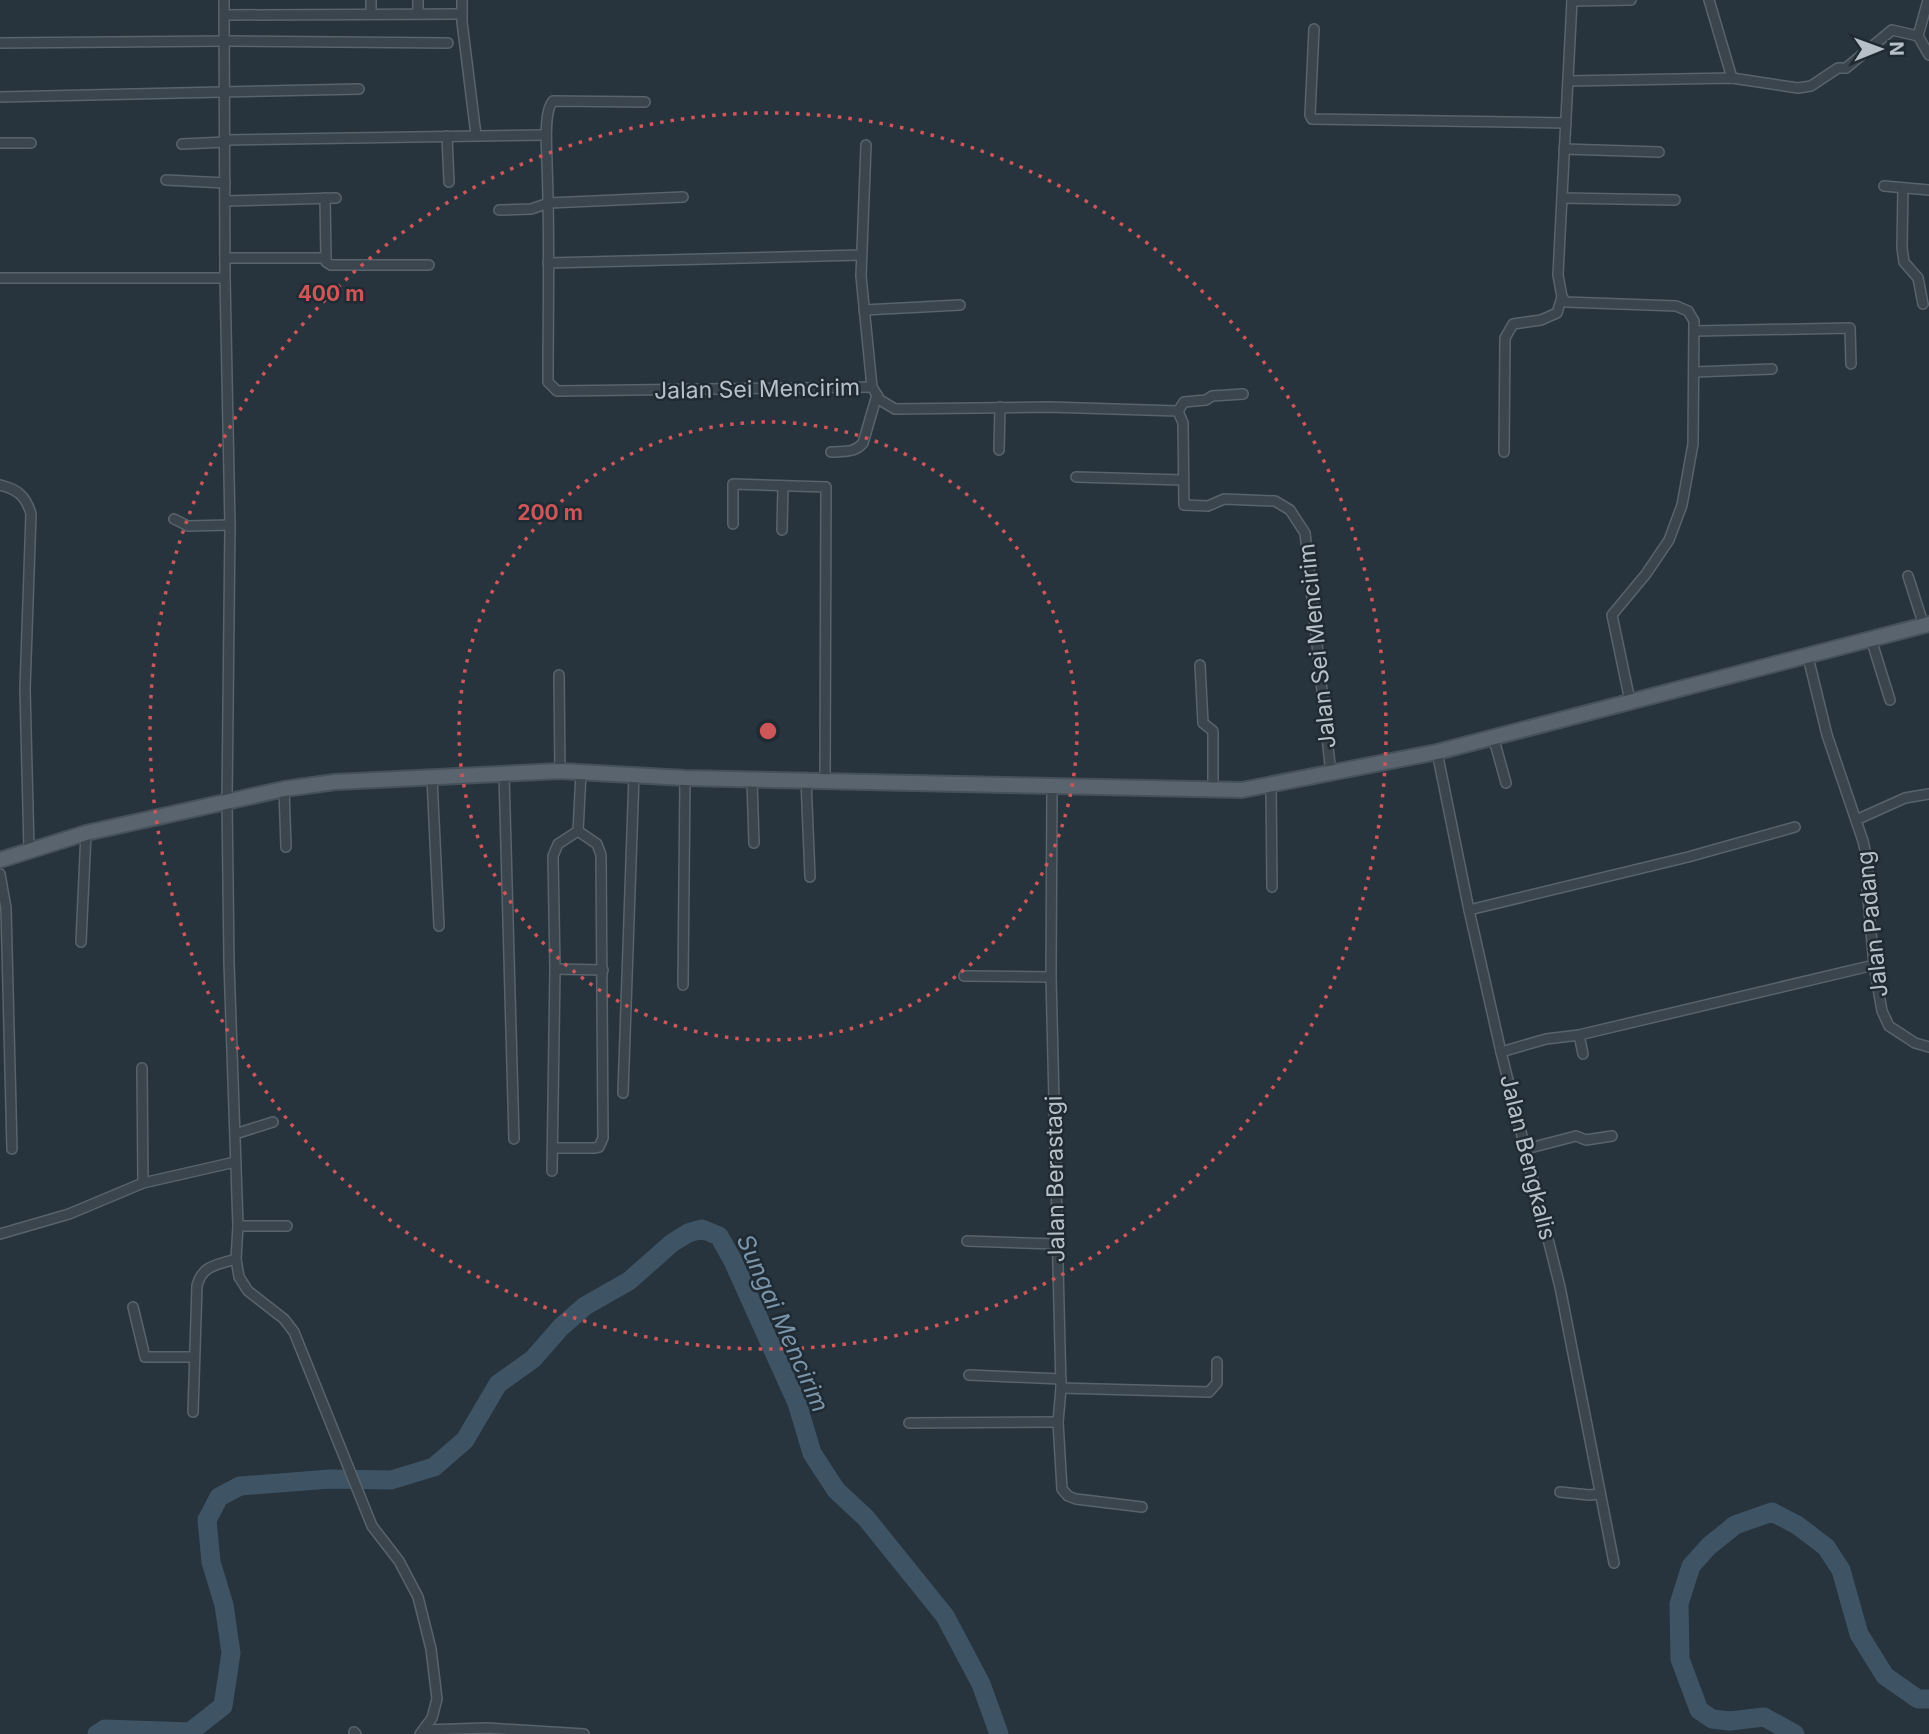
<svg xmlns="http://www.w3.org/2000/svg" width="1929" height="1734" viewBox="0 0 1929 1734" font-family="Inter,sans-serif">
	<rect width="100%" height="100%" fill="#27343e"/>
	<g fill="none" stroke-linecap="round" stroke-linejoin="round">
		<g stroke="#3e5465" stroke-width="19">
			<polyline points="97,1734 105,1729 190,1732 223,1706 231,1653 224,1605 211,1562 207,1520 219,1497 240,1486 330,1479 391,1480 434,1467 465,1440 498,1384 533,1359 561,1327 585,1306 629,1281 672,1243 688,1233 702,1229 719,1236 733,1261 797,1403 812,1453 836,1490 866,1518 945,1616 981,1684 999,1734"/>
			<polyline points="1795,1734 1764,1717 1730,1721 1712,1719 1699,1710 1680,1659 1679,1604 1691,1566 1709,1546 1735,1525 1772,1512 1797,1525 1826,1547 1841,1570 1859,1634 1885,1676 1918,1699 1929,1699"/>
		</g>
		<defs>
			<g id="street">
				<polyline points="224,0 225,278 230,525 227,801 229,963 238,1226 236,1259 239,1277 248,1291 284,1319 294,1332 372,1526 399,1561 418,1597 431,1649 437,1699 432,1718 420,1734"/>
				<polyline points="371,0 371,13"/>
				<polyline points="462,0 462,22 476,135"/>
				<polyline points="1709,0 1732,78"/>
				<polyline points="1572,1 1631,0"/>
				<polyline points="418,13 418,0"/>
				<polyline points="226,15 461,14"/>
				<polyline points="1314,29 1310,115 1312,119 1566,123"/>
				<polyline points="1918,36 1928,0"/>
				<polyline points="1918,36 1929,55"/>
				<polyline points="0,43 225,41 448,43"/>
				<polyline points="1568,81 1732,78 1798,88 1811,86 1838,68 1846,68 1892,30 1918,36"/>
				<polyline points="0,97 359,89"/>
				<path d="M645 102 553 101C543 112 547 149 547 164 550 237 548 309 548 382L557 391 872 387"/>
				<polyline points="447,136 449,182"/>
				<polyline points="226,140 546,135"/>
				<polyline points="0,143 31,143"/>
				<polyline points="182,144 226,142"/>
				<polyline points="866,145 861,276 872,387 880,400 895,409 1049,407 1178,411"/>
				<polyline points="1564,149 1659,152"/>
				<polyline points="166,180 225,183"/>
				<polyline points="1884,186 1929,190"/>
				<polyline points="1903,188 1902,248 1904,262 1918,278 1923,304"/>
				<polyline points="325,198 326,258"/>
				<polyline points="1562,198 1675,200"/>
				<polyline points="225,201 336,198"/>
				<polyline points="499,210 531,209 549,203 683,197"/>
				<polyline points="225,258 326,258 326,262 331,265 429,265"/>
				<polyline points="548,263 861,255"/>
				<polyline points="0,278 225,278"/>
				<polyline points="1562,297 1566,302 1676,306 1688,311 1694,321 1693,444 1682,505 1669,540 1646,574 1612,615 1630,701"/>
				<polyline points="864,310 960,305"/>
				<polyline points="1695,331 1850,328 1851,364"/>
				<polyline points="1695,372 1772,369"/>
				<polyline points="1178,411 1183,423 1184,505 1208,506 1224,499 1275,501 1290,510 1305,533 1331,774"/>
				<polyline points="1178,411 1184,402 1206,400 1212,396 1243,394"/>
				<polyline points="999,450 1000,407"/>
				<path d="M831 452C844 451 855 453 863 443L877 395"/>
				<polyline points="1504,452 1505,338 1513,324 1541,320 1557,313 1562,297 1558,275 1572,0"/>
				<polyline points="1076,477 1183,480"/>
				<path d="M0 485C17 489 26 496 31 514L25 689 29 849"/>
				<polyline points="174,519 188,526 230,525"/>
				<polyline points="733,524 733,484 826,487 825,780"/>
				<polyline points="782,530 783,486"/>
				<polyline points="1908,576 1923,623"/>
				<polyline points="1871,639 1890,700"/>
				<polyline points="1808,657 1827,735 1863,841 1868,864 1867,888 1874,965 1882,1011 1889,1026 1915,1043 1929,1047"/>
				<polyline points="1200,665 1203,723 1213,731 1213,791"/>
				<polyline points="559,675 560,771"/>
				<polyline points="1493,736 1506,783"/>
				<polyline points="1437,752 1469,910 1501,1052 1560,1287 1614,1563"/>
				<polyline points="504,774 514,1139"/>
				<polyline points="432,778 439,926"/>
				<polyline points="752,780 754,843"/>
				<polyline points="806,780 810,877"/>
				<polyline points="1271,786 1272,887"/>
				<polyline points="1052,788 1051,977 1061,1388 1058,1422 1062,1489 1068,1496 1076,1499 1142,1507"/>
				<polyline points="284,789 286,847"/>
				<polyline points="1856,820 1905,798 1929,794"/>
				<polyline points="0,874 6,908 12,1149"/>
				<polyline points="1469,910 1688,857 1795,827"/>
				<polyline points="81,942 86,833"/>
				<polyline points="555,969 603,970"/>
				<polyline points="964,976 1051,977"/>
				<polyline points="683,985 685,778"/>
				<polyline points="1579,1035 1583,1054"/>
				<polyline points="1501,1052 1546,1039 1579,1035 1874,965"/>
				<polyline points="142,1068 143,1183"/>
				<polyline points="623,1093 634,775"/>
				<polyline points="235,1134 273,1122"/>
				<polyline points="554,1148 594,1148 599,1147 603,1138 601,855 597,844 578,831"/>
				<polyline points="1526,1149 1576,1136 1586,1140 1612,1136"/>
				<polyline points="552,1171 555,969 553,856 558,844 578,831 581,773"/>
				<polyline points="238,1226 287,1226"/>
				<polyline points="0,1234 69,1214 143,1183 235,1162"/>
				<polyline points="967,1241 1056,1244"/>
				<polyline points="133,1307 145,1357 193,1357"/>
				<polyline points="969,1375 1061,1379"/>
				<polyline points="1061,1388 1209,1392 1217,1383 1217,1362"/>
				<path d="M193 1412 197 1286C202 1265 217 1265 236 1259"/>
				<polyline points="909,1423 1058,1422"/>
				<polyline points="1560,1492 1589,1495 1600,1494"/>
				<polyline points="424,1730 487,1728 584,1734"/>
				<polyline points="354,1732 356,1734"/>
			</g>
			<polyline id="primary" points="0,860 86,833 284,789 335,782 560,771 685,778 1242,790 1437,752 1929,624"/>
		</defs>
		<use href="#street" stroke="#58636c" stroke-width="12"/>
		<use href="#primary" stroke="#47515a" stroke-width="18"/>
		<use href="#street" stroke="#3b454e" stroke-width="9"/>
		<use href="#primary" stroke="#59646e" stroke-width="14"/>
	</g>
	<g fill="none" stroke="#cd5658" stroke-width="3.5" stroke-dasharray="3.5 7">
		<circle cx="768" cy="731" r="309"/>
		<circle cx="768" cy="731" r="618"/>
	</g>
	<g text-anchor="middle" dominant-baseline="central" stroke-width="5" stroke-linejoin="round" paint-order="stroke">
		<g font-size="23" fill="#b7c0c9" stroke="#1f2a33">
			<text transform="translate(757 389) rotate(-1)">Jalan Sei Mencirim</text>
			<text transform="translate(1317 646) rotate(-96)">Jalan Sei Mencirim</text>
			<text transform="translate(1872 924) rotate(-96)">Jalan Padang</text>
			<text transform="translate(1528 1157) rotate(76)">Jalan Bengkalis</text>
			<text transform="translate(1055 1179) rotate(-91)">Jalan Berastagi</text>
		</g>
		<g font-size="24" font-style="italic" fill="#7a95aa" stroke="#1f2a33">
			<text transform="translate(783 1323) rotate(66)">Sungai Mencirim</text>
		</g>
	</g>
	<circle cx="768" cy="731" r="10" fill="#cd5658" stroke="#1f2a33" stroke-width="3.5"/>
	<g font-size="21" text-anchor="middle" font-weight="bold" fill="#cd5658" stroke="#1f2a33" stroke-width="5" stroke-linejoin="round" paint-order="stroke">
		<text x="331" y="301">400 m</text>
		<text x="550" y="520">200 m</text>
	</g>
	<g transform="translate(1880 49) rotate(89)" stroke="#1f2a33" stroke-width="5" paint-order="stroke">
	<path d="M0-5L12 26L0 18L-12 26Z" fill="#b7c0c9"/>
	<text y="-10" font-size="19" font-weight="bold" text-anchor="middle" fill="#b7c0c9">N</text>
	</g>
</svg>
